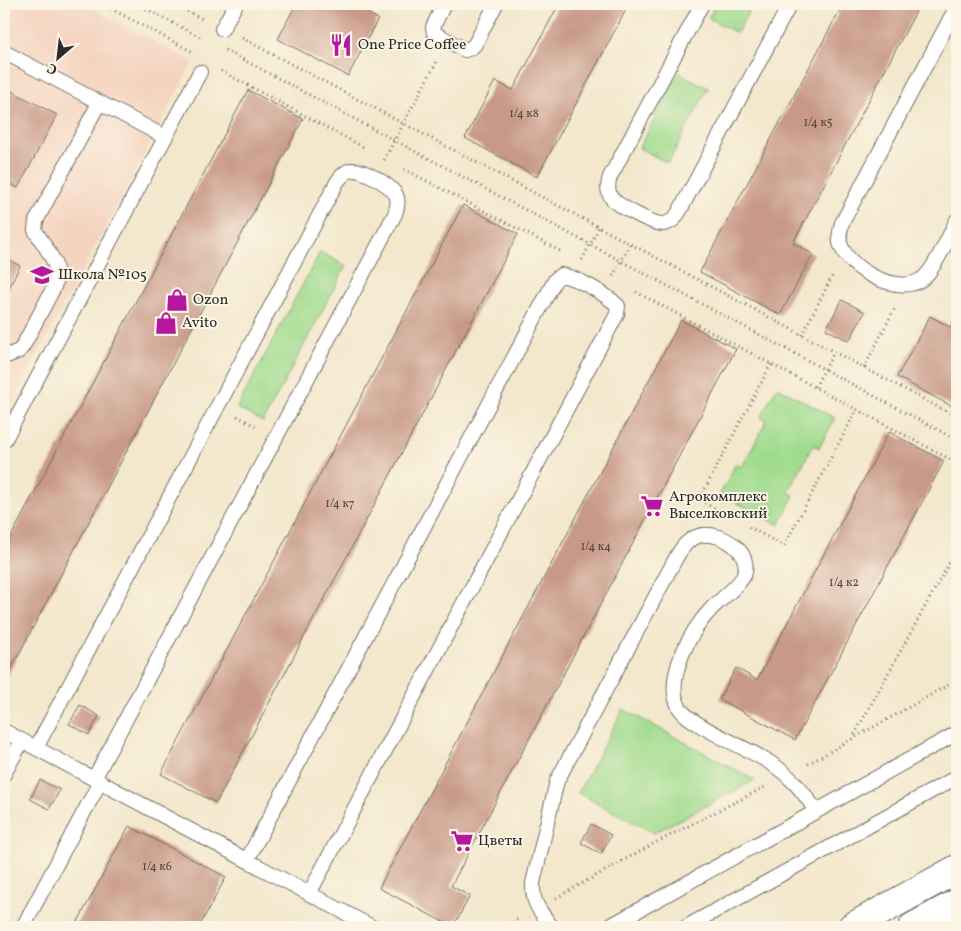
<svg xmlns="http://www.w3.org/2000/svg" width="961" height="931" viewBox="0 0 961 931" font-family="Vollkorn,serif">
	<rect width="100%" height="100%" fill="#fcf5e5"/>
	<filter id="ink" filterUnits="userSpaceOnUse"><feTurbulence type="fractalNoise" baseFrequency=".02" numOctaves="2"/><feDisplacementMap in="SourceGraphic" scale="10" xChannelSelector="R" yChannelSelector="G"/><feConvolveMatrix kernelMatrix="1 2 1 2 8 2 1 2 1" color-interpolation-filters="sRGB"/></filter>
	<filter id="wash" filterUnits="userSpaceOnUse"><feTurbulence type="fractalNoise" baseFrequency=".0096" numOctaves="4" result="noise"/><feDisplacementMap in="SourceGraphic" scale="20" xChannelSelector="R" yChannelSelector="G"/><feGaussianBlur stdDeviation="1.12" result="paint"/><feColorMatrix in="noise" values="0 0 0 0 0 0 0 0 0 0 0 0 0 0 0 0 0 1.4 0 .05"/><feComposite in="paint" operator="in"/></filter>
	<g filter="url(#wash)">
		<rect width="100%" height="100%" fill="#f3e7cc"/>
		<polygon fill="#f4d3c0" points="4,4 83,4 193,62 4,418"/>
		<g fill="#a0db8e" stroke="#66835c">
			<polygon points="716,4 752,5 737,33 708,18"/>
			<polygon points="679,73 708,88 668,163 639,148"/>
			<polygon points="320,252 346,266 263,422 237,408"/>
			<polygon points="777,387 835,418 819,448 813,445 788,492 794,495 779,525 720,494 736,464 742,467 767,420 761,417"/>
			<polygon points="623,709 755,780 654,833 578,793"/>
		</g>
		<g id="blocks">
			<g fill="#c89987">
				<polygon points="296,4 366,4 362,10 378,19 348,76 278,39"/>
				<polygon points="559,4 629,4 537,177 465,138 495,81 513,90"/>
				<polygon points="843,4 920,4 793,243 813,254 780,315 700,272"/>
				<polygon points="4,87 57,115 18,188 4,181"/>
				<polygon points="248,90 303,119 4,682 4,550"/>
				<polygon points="463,205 518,234 216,803 161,774"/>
				<polygon points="4,257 20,266 4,297"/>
				<polygon points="842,300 865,312 849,341 826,329"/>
				<polygon points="957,314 957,409 897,377 930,316 950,327"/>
				<polygon points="681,320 736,349 451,886 470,896 453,927 379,888"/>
				<polygon points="889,432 944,461 795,740 719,699 736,668 757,680"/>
				<polygon points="80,705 99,716 89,735 69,724"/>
				<polygon points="40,780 60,790 49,809 30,799"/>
				<polygon points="591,824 611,835 601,854 581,843"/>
				<polygon points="129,826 226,877 199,927 75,927"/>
			</g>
		</g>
	</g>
	<g filter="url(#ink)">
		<use href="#blocks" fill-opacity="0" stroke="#716d63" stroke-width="1"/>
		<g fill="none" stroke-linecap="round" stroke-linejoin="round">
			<defs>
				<g id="service">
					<polyline points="444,4 433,27 434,33 465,50 471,48 475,44 496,4"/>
					<path d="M702 4 610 177C608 183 607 191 611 197 616 205 654 225 664 224 672 222 675 219 679 212L790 4"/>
					<path d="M957 6 842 223C840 231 838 238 841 246 850 270 899 296 922 279 934 271 950 234 957 220"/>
					<polyline points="222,29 236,4"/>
					<polyline points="4,52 165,137"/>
					<path d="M4 357 19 351 23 346 54 287C63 264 45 249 35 230L36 221 99 103"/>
					<polyline points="4,441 200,72"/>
					<polyline points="4,731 372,927"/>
					<path d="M36 748 337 182C341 177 345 171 352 170 363 169 391 185 396 195 399 202 397 207 395 214L94 779"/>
					<polyline points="4,774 22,741"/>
					<path d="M247 860 555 280 561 275C578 278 606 294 618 306L617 314 309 894"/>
					<polyline points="23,927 100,782"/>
					<path d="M552 927C540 911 532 904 533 883L557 781 677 556C683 546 689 538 702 535 722 532 753 552 744 575 739 586 721 599 712 608 691 630 664 678 679 707 688 725 750 749 769 762 790 775 803 791 816 811"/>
					<polyline points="608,927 957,733"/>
					<polyline points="686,927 957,777"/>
				</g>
				<g id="trunk">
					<polyline points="852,927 957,869"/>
					<polyline points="913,927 957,903"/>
				</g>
			</defs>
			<use href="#service" stroke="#716d63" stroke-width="16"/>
			<use href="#trunk" stroke="#716d63" stroke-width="30"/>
			<g stroke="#716d63" stroke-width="3" stroke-dasharray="1 4" stroke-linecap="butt">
				<polyline points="102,4 193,52"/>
				<polyline points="137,4 202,38"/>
				<polyline points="174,4 202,19"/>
				<polyline points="242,38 957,417"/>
				<polyline points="225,50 957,440"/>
				<polyline points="221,71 365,148"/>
				<polyline points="384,160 438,59"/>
				<polyline points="404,169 562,252"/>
				<polyline points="582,260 599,227"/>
				<polyline points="613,276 630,244"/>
				<polyline points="636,292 957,463"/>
				<polyline points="802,335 834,273"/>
				<polyline points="864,368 896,306"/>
				<polyline points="815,387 834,352"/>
				<polyline points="237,416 258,427"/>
				<polyline points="723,513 699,500 771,364"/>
				<polyline points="749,527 784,546 857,409"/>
				<polyline points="852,739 957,549"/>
				<polyline points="808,764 957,680"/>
				<polyline points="556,898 653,844 765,787"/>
				<polyline points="503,927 520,918"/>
			</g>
			<use href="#service" stroke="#fff" stroke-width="14"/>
			<use href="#trunk" stroke="#fff" stroke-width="28"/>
		</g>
	</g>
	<defs>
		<symbol id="restaurant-bare" viewBox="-9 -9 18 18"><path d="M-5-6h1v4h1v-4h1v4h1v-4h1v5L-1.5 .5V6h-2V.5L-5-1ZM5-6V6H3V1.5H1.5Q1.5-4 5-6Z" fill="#b5179e" stroke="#fcf5e5" stroke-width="2.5" paint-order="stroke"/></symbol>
		<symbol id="school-bare" viewBox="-9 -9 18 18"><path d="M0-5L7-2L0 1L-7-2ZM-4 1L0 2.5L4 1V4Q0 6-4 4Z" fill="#b5179e" stroke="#fcf5e5" stroke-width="2.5" paint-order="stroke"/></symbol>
		<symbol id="shop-bare" viewBox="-9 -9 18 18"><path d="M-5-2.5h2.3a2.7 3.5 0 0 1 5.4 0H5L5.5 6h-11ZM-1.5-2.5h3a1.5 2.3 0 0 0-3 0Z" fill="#b5179e" stroke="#fcf5e5" stroke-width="2.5" paint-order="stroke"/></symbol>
		<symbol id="supermarket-bare" viewBox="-9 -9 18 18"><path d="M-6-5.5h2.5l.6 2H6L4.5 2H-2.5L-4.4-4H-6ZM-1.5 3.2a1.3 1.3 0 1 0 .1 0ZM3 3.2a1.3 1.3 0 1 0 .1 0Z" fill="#b5179e" stroke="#fcf5e5" stroke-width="2.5" paint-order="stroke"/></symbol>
	</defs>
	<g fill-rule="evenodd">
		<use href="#restaurant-bare" x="325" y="29" width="32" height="32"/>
		<use href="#school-bare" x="26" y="259" width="32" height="32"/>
		<use href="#shop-bare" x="161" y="284" width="32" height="32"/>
		<use href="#shop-bare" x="150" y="307" width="32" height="32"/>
		<use href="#supermarket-bare" x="636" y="490" width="32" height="32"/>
		<use href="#supermarket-bare" x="446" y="825" width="32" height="32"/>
	</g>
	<g text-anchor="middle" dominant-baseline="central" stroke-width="4" stroke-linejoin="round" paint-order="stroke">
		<g font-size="12" fill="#524642">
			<text x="524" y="114">1/4 к8</text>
			<text x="818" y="123">1/4 к5</text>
			<text x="340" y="504">1/4 к7</text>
			<text x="596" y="547">1/4 к4</text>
			<text x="844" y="583">1/4 к2</text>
			<text x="157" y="867">1/4 к6</text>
		</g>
		<g font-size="15" fill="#2b2b2b" stroke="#fcf5e5" text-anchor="start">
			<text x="358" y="45">One Price Coffee</text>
			<text x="58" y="275">Школа №105</text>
			<text x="193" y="300">Ozon</text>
			<text x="182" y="323">Avito</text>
			<text x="669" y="497">Агрокомплекс<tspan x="669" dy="17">Выселковский</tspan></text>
			<text x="478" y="841">Цветы</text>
		</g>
	</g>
	<rect width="961" height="931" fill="none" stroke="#fcf5e5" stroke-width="20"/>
	<g transform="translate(58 58) rotate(208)" stroke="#fcf5e5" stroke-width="4" paint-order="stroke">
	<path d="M0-4L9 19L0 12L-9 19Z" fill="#2b2b2b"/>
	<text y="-8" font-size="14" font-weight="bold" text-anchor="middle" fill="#2b2b2b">С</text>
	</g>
</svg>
